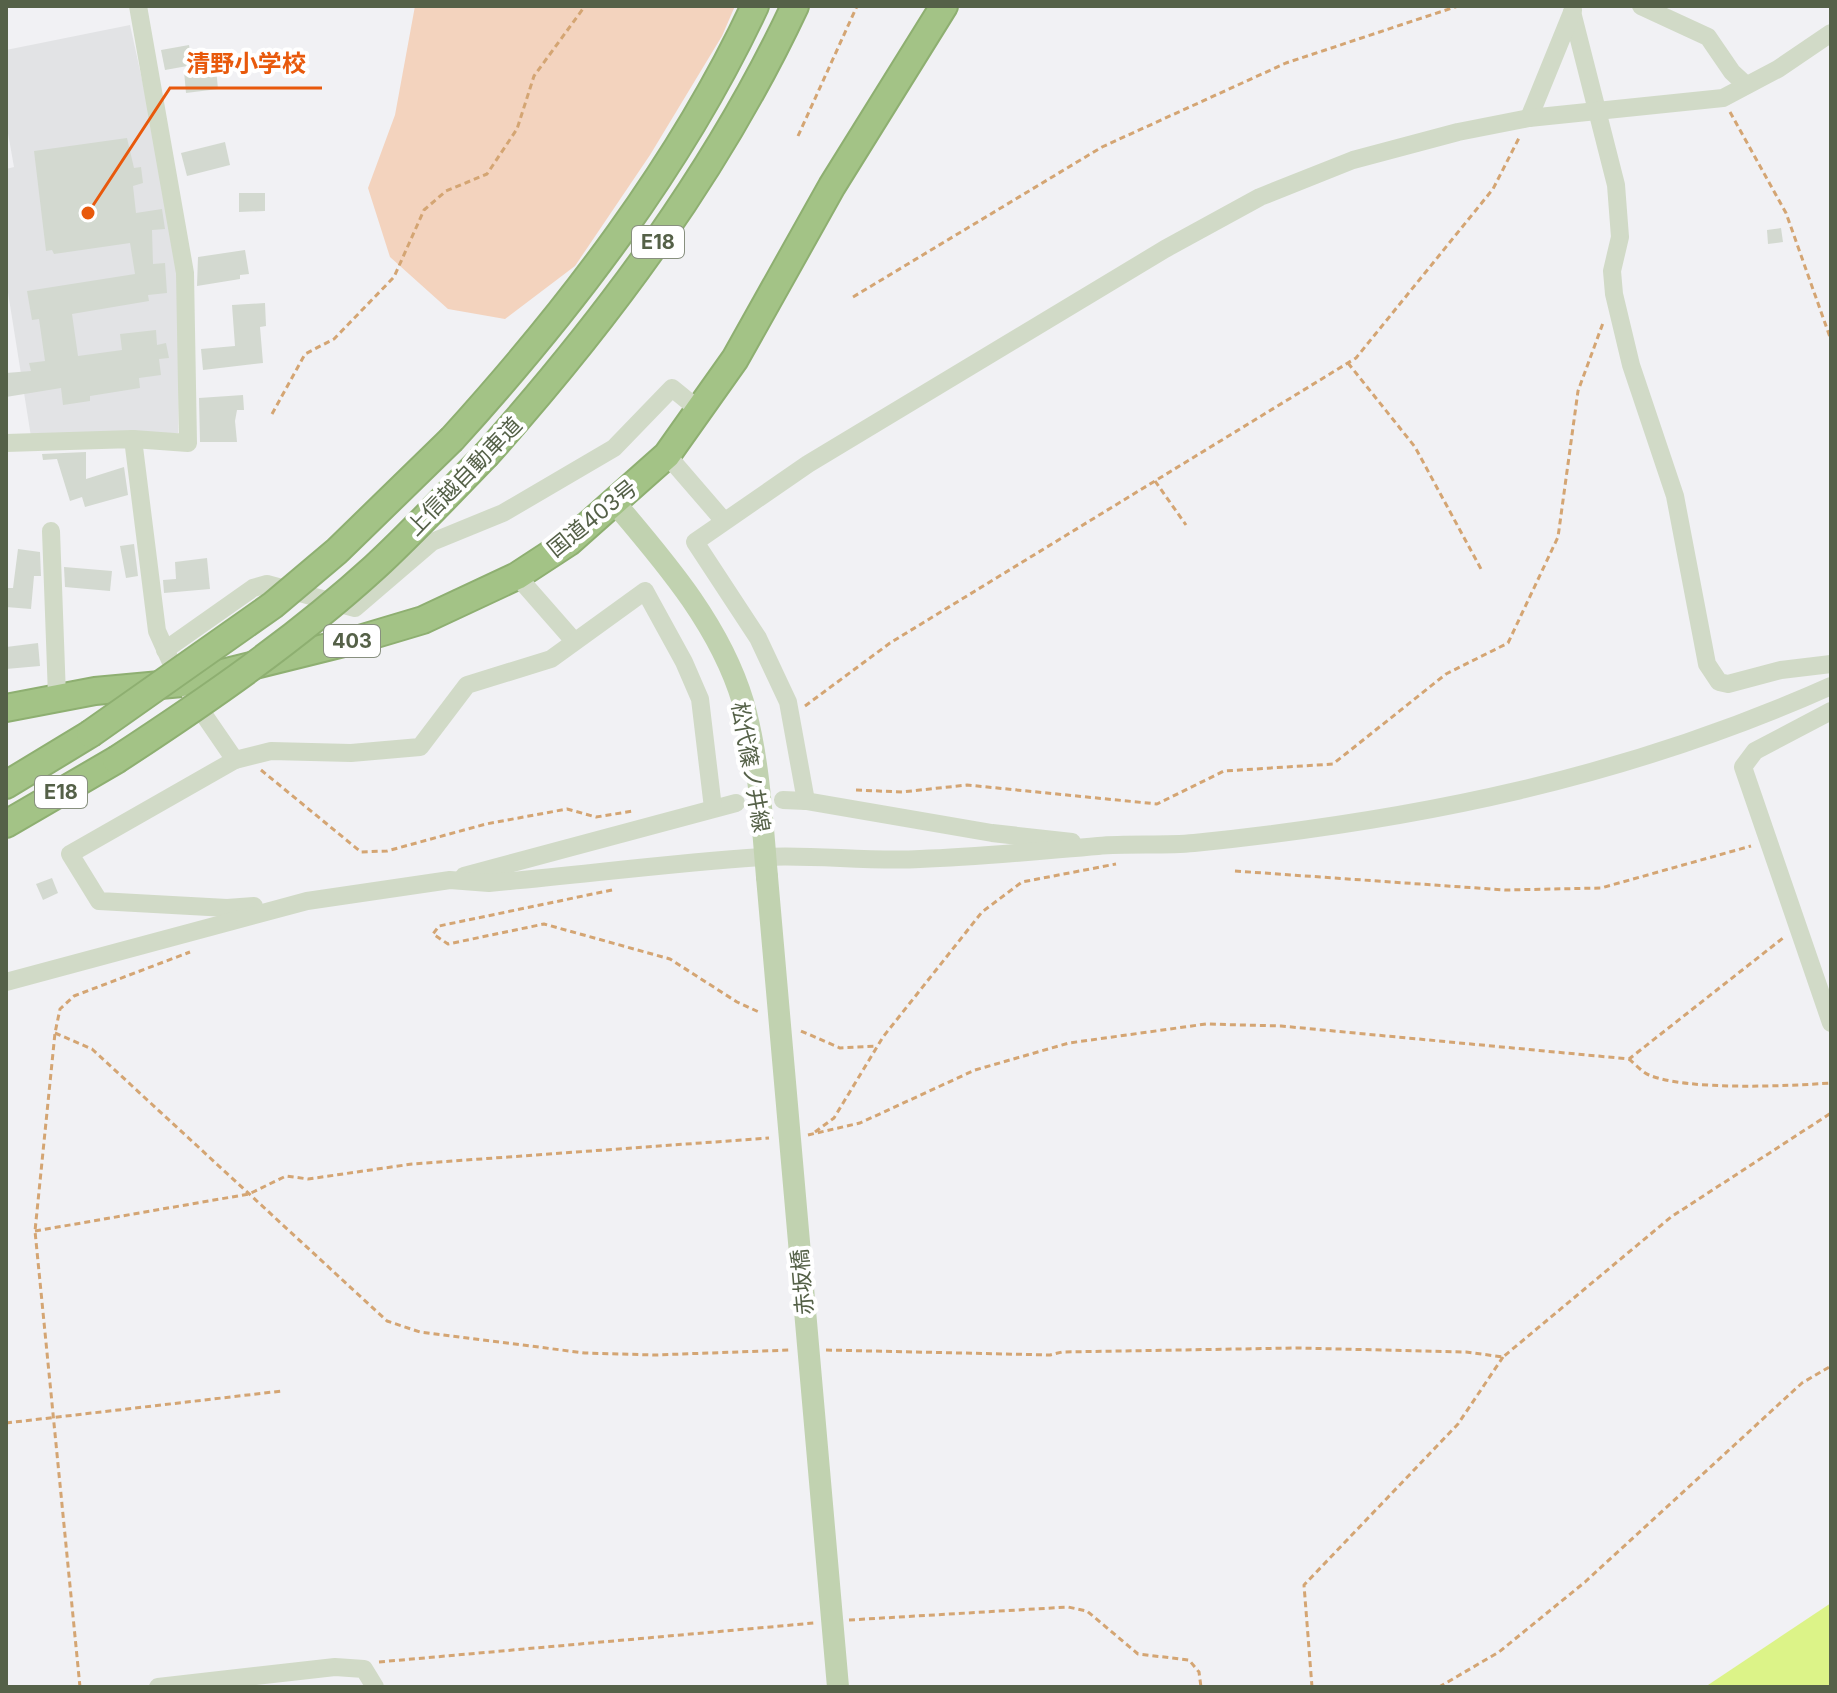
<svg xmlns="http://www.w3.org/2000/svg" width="1837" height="1693" viewBox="0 0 1837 1693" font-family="Inter,'Noto Sans JP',sans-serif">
	<rect width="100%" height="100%" fill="#f1f1f4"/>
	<polygon fill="#e2e3e5" points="130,25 165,184 180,273 178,433 32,443 6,280 6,169 14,167 6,122 6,50"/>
	<polygon fill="#f3d3be" points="415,6 735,6 722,36 650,155 575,266 505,319 448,309 390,257 368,188 395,115"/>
	<polygon fill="#dcf388" points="1831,1603 1831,1687 1705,1687"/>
	<g fill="#d3d9d0">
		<polygon points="189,45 193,65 165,70 161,50"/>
		<polygon points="216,68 218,89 186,93 184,71"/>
		<polygon points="127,138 134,168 141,167 143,183 133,186 136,213 162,209 165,229 152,230 153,264 165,263 167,293 148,295 149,301 72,314 78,356 122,350 120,334 156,330 157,345 166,343 169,358 159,359 161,375 139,378 140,388 90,396 90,401 63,405 61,388 6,397 6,373 31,371 29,363 45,361 39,319 32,320 27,291 135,274 130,243 54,254 52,250 46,251 34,151"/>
		<polygon points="225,142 230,165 187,176 181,153"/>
		<polygon points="239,193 265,193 265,211 239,212"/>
		<polygon points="1781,228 1783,242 1768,244 1767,230"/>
		<polygon points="245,250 249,274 240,275 240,279 197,286 198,257"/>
		<polygon points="265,303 266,326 260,327 263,363 203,370 201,349 235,346 232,305"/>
		<polygon points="243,395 244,410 237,410 235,421 237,442 200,442 199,398"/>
		<polygon points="86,452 86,479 124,467 128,495 85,507 82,497 70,501 57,459 43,460 42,454"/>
		<polygon points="134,544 138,576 126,578 120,546"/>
		<polygon points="18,549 40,552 41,576 34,576 31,609 6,607 6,588 13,588"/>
		<polygon points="207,558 210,589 164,593 163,580 176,579 175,562"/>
		<polygon points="64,567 112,571 110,591 65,587"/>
		<polygon points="38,643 40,666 6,669 6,647"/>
		<polygon points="52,878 58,893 43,900 36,884"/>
	</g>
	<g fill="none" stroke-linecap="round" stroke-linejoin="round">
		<defs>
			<g id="highway">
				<path d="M452 439C570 309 680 166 755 6"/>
				<path d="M487 454C608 318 717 172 795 6"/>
				<polyline points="6,708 95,691 182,683 356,640 423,620 517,576 569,542 667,455 735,359 832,186 944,6"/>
				<polyline points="6,785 90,734"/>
				<polyline points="6,824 116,760"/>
			</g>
		</defs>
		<use href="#highway" stroke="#8eaf71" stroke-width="30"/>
		<g stroke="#d4a573" stroke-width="3" stroke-dasharray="6 4" stroke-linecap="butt">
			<polyline points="1730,112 1786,213 1831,340"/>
			<polyline points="798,136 857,6"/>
			<polyline points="853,297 1102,147 1286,63 1458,6"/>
			<polyline points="1348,363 1415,447 1481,569"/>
			<polyline points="272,414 305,354 334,339 394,277 424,210 446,191 487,174 517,129 534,76 585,6"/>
			<polyline points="1155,481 1186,525"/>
			<polyline points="805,706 890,643 1356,358 1493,189 1520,136"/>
			<polyline points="261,770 361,852 387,851 486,824 567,809 596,817 633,811"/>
			<polyline points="856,790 902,792 967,785 1157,804 1224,771 1333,764 1446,674 1508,643 1558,537 1578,391 1603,323"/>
			<polyline points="1235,871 1505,890 1601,888 1751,846"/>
			<polyline points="612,890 439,926 433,934 448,944 544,924 670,959 737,1002 761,1013"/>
			<polyline points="801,1031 840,1048 877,1046"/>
			<polyline points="55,1033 92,1049 387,1321 420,1332 585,1353 655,1355 790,1350"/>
			<path d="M1629 1059C1635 1064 1642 1072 1649 1075 1688 1091 1788 1086 1831 1083"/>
			<polyline points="815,1132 834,1118 883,1037 982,912 1022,882 1116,864"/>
			<polyline points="808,1135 860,1123 975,1070 1069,1043 1206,1024 1281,1026 1629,1059 1783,938"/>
			<polyline points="35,1231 249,1194 286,1176 308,1179 412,1164 769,1138"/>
			<polyline points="826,1350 1050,1355 1062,1352 1297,1348 1466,1352 1503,1357 1671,1217 1831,1113"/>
			<polyline points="6,1423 282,1391"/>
			<polyline points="849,1620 1068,1607 1087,1611 1138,1654 1189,1660 1199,1672 1201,1687"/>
			<polyline points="379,1662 814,1623"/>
			<polyline points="80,1687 35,1231 55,1033 60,1009 74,996 190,952"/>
			<polyline points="1312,1687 1304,1585 1458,1424 1503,1357"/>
			<polyline points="1439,1687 1499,1652 1585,1582 1802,1383 1831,1366"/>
		</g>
		<g stroke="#d1dac7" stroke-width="18">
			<polyline points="1641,6 1708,37 1732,72 1746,85"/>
			<polyline points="1572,12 1616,185 1620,237 1612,271 1614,294 1631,365 1675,496 1707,664 1719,682 1728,684 1781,670 1831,664"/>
			<polyline points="1529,118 1573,10"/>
			<polyline points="133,439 188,443 185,273 138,6"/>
			<polyline points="6,443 133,439 157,631 170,660"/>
			<polyline points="667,455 724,521"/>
			<polyline points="51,531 57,696"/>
			<polyline points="517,576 574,641"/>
			<polyline points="165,650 253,588 267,584 355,608 432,542 503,513 614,448 672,388 699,410"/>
			<polyline points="191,696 235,760"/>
			<polyline points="1831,711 1755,751 1743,767 1831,1023"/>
			<polyline points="783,800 806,801 992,833 1072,842"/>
			<polyline points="806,801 788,702 758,638 695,542 808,464 1165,249 1260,197 1353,160 1458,132 1529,118 1723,98 1778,69 1831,33"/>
			<polyline points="464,876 736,803"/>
			<polyline points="254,906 227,908 99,901 70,854 235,760 271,751 351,753 420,747 467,685 551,659 645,591 684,662 700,699 713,808"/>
			<path d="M6 982 307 901 450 880 489 883C580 875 671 863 762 857 814 854 867 862 920 859 980 857 1038 851 1098 846 1130 843 1162 846 1194 843 1418 820 1625 778 1831 686"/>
			<polyline points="158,1687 335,1667 364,1669 375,1687"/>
		</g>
		<path stroke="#c1d2b0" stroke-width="22" d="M615 503C665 562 720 625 743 702 759 758 762 819 767 877"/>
		<use href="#highway" stroke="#a3c386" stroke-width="26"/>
		<defs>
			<g id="highway-bridge">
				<polyline points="90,734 273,605 337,551 452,439"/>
				<path d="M116 760C206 701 295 640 375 567 414 531 450 492 487 454"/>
			</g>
		</defs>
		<use href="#highway-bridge" stroke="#8eaf71" stroke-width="30" stroke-linecap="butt"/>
		<polyline stroke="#c1d2b0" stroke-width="22" points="767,877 838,1687"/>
		<use href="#highway-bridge" stroke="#a3c386" stroke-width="26"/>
	</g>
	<g text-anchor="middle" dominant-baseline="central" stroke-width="8" stroke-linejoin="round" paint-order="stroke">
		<g fill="#fff" stroke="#88907f" stroke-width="2">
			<rect x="632" y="226" width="52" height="32" rx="6"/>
			<rect x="324" y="625" width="56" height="32" rx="6"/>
			<rect x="35" y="776" width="52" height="32" rx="6"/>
		</g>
		<g font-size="20" font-weight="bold" fill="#556148">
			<text x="658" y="242">E18</text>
			<text x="352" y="641">403</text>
			<text x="61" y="792">E18</text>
		</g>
		<g font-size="22" fill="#556148" stroke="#fff">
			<text transform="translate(464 476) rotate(-46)">上信越自動車道</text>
			<text transform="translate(592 518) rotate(-39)">国道403号</text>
			<text transform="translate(751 767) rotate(80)">松代篠ノ井線</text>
			<text transform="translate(802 1282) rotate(-95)">赤坂橋</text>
		</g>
	</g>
	<path fill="none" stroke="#e8590c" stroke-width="3" d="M88 213L170 88H322"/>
	<circle fill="#e8590c" stroke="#fff" stroke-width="3" cx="88" cy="213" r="8"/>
	<g font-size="24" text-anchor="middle" font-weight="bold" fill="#e8590c" stroke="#fff" stroke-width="8" stroke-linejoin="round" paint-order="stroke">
		<text x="246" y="72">清野小学校</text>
	</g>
	<rect width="1837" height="1693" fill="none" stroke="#556148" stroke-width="16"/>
</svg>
